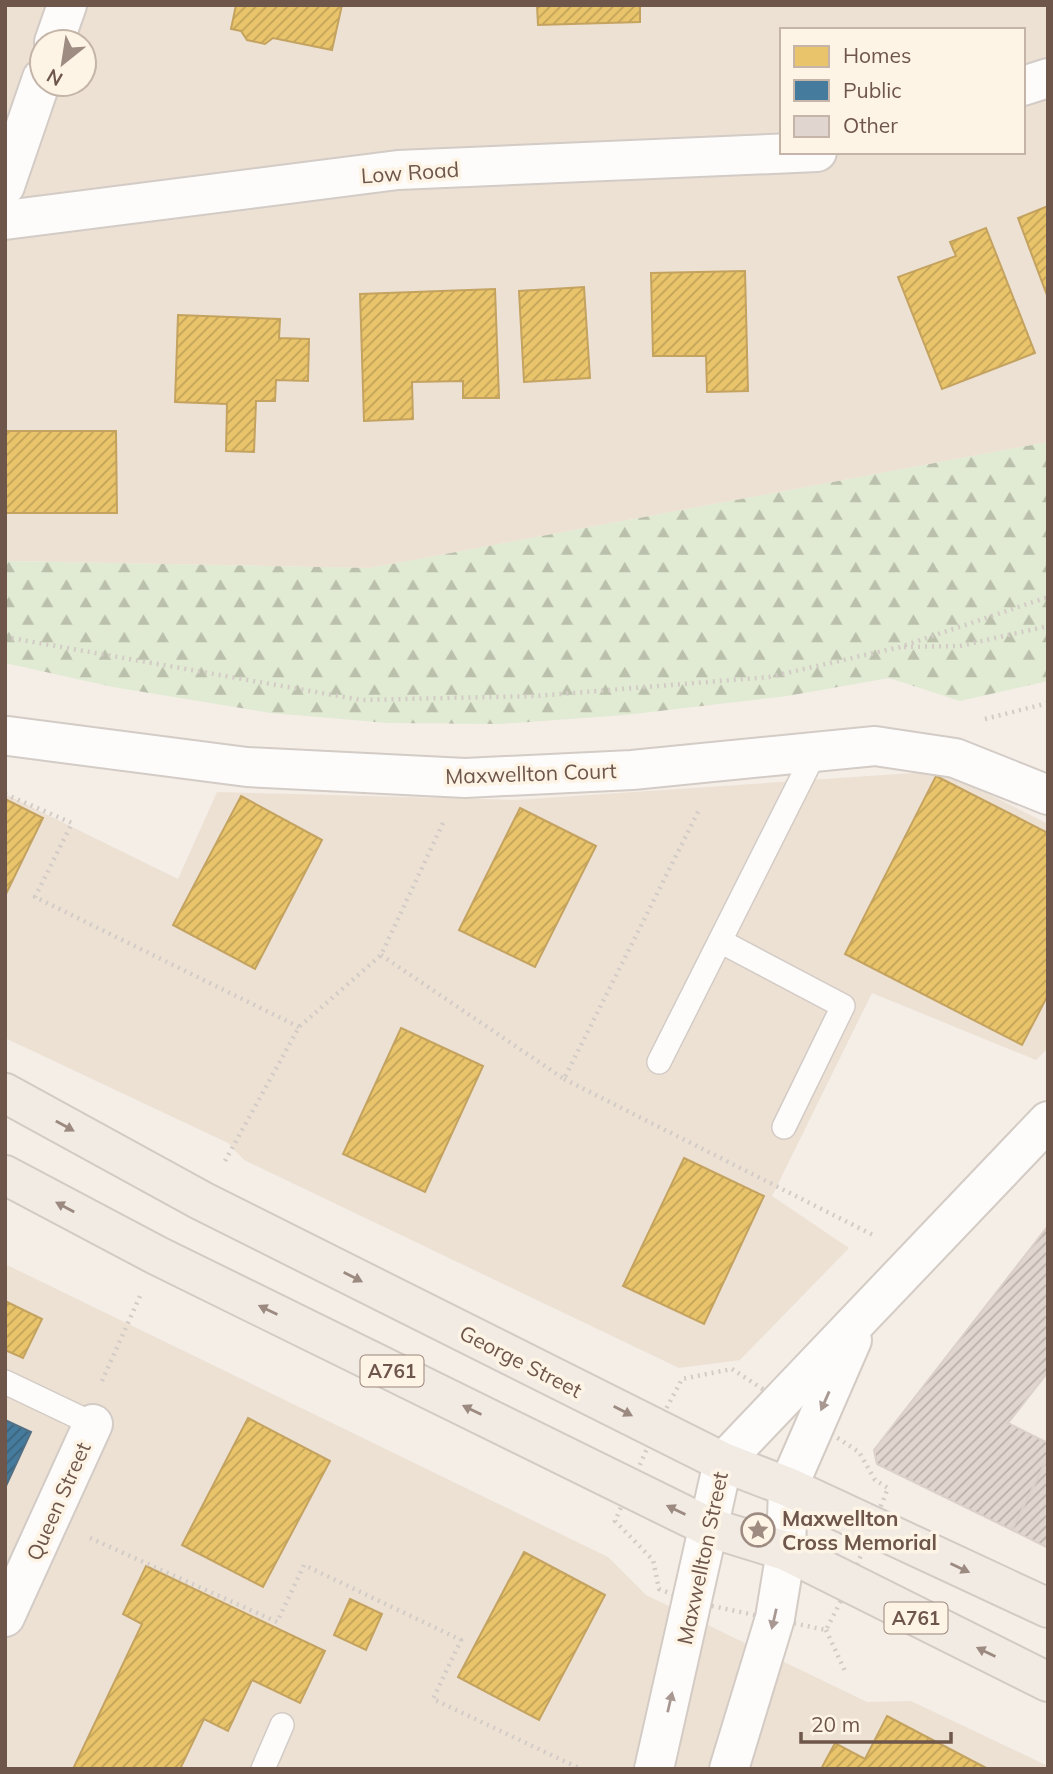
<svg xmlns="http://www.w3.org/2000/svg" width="1053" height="1774" viewBox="0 0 1053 1774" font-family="Mulish,sans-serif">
	<defs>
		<pattern id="forest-firs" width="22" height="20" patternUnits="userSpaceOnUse" patternTransform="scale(1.75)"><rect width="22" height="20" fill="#e1ead2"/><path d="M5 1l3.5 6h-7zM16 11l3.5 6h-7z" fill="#bbc0ac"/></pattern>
		<pattern id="homes-hatch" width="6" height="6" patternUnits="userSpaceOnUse" patternTransform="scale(1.75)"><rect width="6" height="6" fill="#e9c46a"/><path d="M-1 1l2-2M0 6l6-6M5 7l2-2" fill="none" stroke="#c1a259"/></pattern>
		<pattern id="public-hatch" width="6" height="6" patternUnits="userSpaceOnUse" patternTransform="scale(1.75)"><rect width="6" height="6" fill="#457b9d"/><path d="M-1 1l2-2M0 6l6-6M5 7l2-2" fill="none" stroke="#3c637b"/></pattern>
		<pattern id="building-hatch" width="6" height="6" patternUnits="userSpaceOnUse" patternTransform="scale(1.75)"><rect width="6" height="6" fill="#e0d6cf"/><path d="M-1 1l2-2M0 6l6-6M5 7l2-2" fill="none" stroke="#bab0aa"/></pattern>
	</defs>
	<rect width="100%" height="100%" fill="#f4eee7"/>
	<g fill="#ede1d4" fill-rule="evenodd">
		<path d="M5 5H1048V442L370 568 5 561ZM782 30H1023V152H782ZM42 42H84V84H42Z"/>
		<polygon points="943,771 1048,824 1048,1048 1036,1060 872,993 772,1196 849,1248 740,1360 679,1368 244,1160 228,1143 5,1038 5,794 178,879 217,792 515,800"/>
		<polygon points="5,1264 608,1557 646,1595 867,1702 911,1701 1048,1766 1048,1769 5,1769"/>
	</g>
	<polygon fill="url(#forest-firs)" points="1048,442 1048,681 960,701 889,678 787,696 625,715 501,724 388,723 271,713 113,687 5,663 5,561 370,568"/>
	<g fill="url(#homes-hatch)" stroke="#c4a360" stroke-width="2">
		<polygon points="236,5 342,5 332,50 273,38 265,44 247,40 241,31 231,29"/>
		<polygon points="537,5 640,5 640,22 538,25"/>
		<polygon points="1048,206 1048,298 1018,218"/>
		<polygon points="986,228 1035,353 942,389 898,277 956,256 950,242"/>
		<polygon points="745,271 748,391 707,392 706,356 653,356 651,273"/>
		<polygon points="584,287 590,378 524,382 519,291"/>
		<polygon points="495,289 499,398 463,398 463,381 412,382 413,419 364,421 360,294"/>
		<polygon points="178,315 280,319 279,338 309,339 308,381 276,380 275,401 256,401 254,452 226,451 227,404 175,402"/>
		<polygon points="5,431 116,431 117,513 5,513"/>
		<polygon points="936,776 1048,833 1048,995 1022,1045 845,954"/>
		<polygon points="241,796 322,840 255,969 173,925"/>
		<polygon points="5,799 43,818 5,896"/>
		<polygon points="520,808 596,846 535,967 459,930"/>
		<polygon points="401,1028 483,1066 425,1192 343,1154"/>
		<polygon points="684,1158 764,1196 704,1324 623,1286"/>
		<polygon points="5,1301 42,1319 23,1358 5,1350"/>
		<polygon points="248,1418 330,1461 263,1587 182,1545"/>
		<polygon points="524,1552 605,1595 539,1720 458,1677"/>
		<polygon points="146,1566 325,1651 300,1703 252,1680 228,1731 204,1719 180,1769 73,1769 142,1624 123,1614"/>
		<polygon points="350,1599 382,1614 366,1650 334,1635"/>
		<polygon points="887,1716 988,1769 821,1769 835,1743 865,1759"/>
	</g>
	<polygon fill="url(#public-hatch)" stroke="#527084" stroke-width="2" points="5,1420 31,1432 5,1488"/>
	<g fill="url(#building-hatch)" stroke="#dcd1ca" stroke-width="2">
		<polygon points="1048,1226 1048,1372 1008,1423 1048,1443 1048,1457 1012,1530 877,1464 874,1450"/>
		<polygon points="1048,1457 1048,1548 1012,1530"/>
	</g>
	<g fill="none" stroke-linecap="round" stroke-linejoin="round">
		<defs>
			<g id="service">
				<polyline points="720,941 843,1006 784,1127"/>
				<polyline points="659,1062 815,752"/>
				<polyline points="5,1382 93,1424"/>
				<polyline points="263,1769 282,1725"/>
			</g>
			<g id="minor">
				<polyline points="54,42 67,5"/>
				<polyline points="1023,86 1048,78"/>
				<polyline points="5,186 42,78"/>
				<polyline points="5,220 398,170 817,152"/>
				<polyline points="8,736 247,767 465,778 632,770 875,746 955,758 1048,795"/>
				<polyline points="5,1617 93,1424"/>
			</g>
			<g id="secondary">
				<polyline points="654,1769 723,1462 1048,1121"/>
				<polyline points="729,1769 775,1618 786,1551 788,1487 852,1340"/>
			</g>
			<g id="primary">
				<polyline points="5,1093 202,1201 723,1462 788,1487 1048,1608"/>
				<polyline points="5,1175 158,1256 711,1528 786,1551 1048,1682"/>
			</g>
		</defs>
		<use href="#service" stroke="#d3cbc5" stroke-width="26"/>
		<use href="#minor" stroke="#d3cbc5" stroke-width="42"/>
		<use href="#secondary" stroke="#d3cbc4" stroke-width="42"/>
		<use href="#primary" stroke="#d3cac4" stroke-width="42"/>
		<g stroke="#d3ccc6" stroke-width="4.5" stroke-dasharray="2 5" stroke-linecap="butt">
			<polyline points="5,637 361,700 536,696 769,677 900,647 1048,597"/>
			<polyline points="904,647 960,646 1048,626"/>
			<polyline points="985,719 1048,703"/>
			<polyline points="5,794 72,823 35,897 299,1027"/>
			<polyline points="381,955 564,1079 700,808"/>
			<polyline points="564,1079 875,1236"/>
			<polyline points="225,1161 299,1027 381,955 443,823"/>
			<polygon points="732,1369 859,1452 875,1480 888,1488 849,1585 826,1630 693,1602 659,1589 653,1560 615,1521 656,1428 682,1379"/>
			<polyline points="102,1381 140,1296"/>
			<polyline points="90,1538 277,1622 304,1565 461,1640 433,1699 581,1769"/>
			<polyline points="826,1630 845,1671"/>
		</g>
		<use href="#service" stroke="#fdfcfb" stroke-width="23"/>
		<use href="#minor" stroke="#fdfcfb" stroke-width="38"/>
		<use href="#secondary" stroke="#fdfcfb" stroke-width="38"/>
		<use href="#primary" stroke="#f1ebe4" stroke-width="38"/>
	</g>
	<defs><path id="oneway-solid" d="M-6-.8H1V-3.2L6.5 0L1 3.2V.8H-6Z" transform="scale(1.75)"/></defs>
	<g fill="#9c8a80">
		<use href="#oneway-solid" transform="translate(65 1126) rotate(29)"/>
		<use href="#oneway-solid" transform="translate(65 1207) rotate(-152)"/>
		<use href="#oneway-solid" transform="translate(353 1277) rotate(27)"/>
		<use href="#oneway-solid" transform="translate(268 1310) rotate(-154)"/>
		<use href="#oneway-solid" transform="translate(472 1410) rotate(-154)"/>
		<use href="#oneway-solid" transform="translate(623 1411) rotate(27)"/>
		<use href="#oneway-solid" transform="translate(676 1510) rotate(-154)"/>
		<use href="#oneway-solid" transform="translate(960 1568) rotate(25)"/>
		<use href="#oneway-solid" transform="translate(986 1652) rotate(-154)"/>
	</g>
	<g fill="#a89891">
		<use href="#oneway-solid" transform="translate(825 1401) rotate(114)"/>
		<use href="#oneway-solid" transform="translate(774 1619) rotate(103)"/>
		<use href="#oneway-solid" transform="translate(670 1702) rotate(-77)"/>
	</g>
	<defs>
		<symbol id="sight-ring" viewBox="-11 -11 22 22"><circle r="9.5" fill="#fdf4e6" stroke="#9e8b81" stroke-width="1.5"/><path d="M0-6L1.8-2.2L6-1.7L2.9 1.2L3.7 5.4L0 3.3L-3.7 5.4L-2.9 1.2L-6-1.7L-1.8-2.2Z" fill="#9e8b81"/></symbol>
	</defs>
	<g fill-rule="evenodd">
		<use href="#sight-ring" x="739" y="1511" width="38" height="38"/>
	</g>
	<g text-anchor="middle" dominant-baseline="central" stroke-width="7" stroke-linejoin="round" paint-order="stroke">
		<g fill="#fdf4e6" stroke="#9a8579" stroke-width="2">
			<rect x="360.5" y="1355.5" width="63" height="31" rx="5"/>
			<rect x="884.5" y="1602.5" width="63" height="31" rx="5"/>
		</g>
		<g font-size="19" font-weight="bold" fill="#6f564a">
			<text x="392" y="1371">A761</text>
			<text x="916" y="1618">A761</text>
		</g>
		<g font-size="21" fill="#6f564a" stroke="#fdf4e6">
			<text transform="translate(410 172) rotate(-4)">Low Road</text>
			<text transform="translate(531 773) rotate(-2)">Maxwellton Court</text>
			<text transform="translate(521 1361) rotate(27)">George Street</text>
			<text transform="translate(58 1501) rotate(-66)">Queen Street</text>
			<text transform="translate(702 1558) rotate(-78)">Maxwellton Street</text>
		</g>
		<g font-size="21" font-weight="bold" fill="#6f564a" stroke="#fdf4e6" text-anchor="start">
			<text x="782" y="1518">Maxwellton<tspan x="782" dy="24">Cross Memorial</tspan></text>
		</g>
	</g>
	<rect width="1053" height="1774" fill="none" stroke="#6f564a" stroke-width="14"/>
	<rect x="780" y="28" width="245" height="126" fill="#fdf4e6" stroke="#c4b5a8" stroke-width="2"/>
	<rect x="794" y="46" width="35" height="21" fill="#e9c46a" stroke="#c4b5a8" stroke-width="2"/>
	<text x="843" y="63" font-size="21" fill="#6f564a">Homes</text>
	<rect x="794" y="80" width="35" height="21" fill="#457b9d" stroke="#c4b5a8" stroke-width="2"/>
	<text x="843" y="98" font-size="21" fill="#6f564a">Public</text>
	<rect x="794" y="116" width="35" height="21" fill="#e0d6cf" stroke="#c4b5a8" stroke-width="2"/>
	<text x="843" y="133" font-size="21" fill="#6f564a">Other</text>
	<g transform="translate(63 63) rotate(210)"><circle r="33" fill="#fdf4e6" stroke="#c4b5a8" stroke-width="2"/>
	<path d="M0-5L12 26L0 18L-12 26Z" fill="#9e8b81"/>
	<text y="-10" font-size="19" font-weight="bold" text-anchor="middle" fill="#6f564a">N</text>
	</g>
	<path d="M801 1732v10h150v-10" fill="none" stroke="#6f564a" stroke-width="3.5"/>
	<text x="811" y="1732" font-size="21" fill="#6f564a" stroke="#fdf4e6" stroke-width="5" paint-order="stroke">20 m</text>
</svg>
